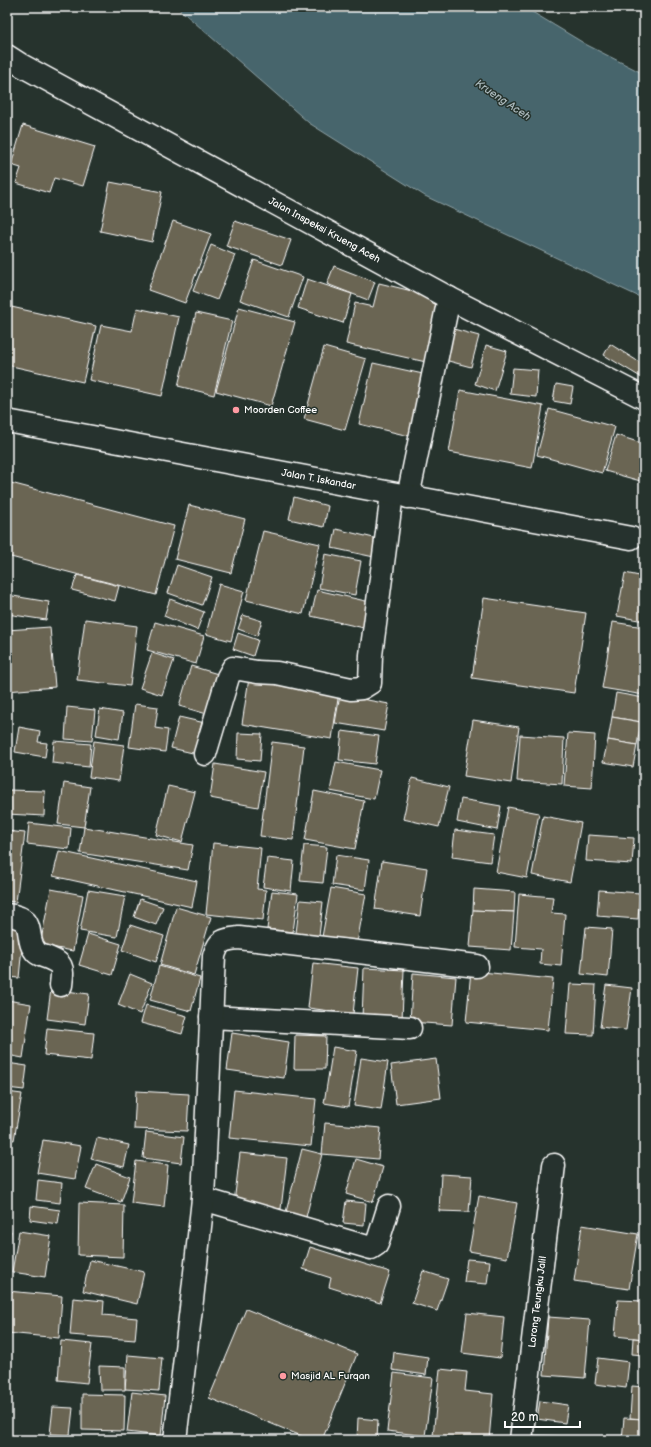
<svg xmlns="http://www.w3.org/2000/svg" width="651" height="1447" viewBox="0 0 651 1447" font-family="'Balsamiq Sans',sans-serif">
	<rect width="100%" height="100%" fill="#26332d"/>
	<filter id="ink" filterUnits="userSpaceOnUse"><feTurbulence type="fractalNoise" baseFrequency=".025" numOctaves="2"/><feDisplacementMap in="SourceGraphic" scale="8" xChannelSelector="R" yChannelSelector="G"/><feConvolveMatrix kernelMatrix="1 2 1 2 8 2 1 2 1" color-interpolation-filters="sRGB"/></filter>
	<g filter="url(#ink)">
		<polygon fill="#46656c" stroke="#90a3a7" points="177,7 524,7 587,45 644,74 644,299 425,196 309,123"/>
		<g fill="#6b6553" stroke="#fff">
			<polygon points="23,125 95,147 83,186 54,178 49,193 16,183 21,168 11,165"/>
			<polygon points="110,182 162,192 152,242 100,231"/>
			<polygon points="173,221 211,234 185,303 148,290"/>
			<polygon points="235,221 291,240 282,265 226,246"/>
			<polygon points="211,245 235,255 217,300 193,291"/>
			<polygon points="254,260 303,277 289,317 240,300"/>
			<polygon points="334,266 375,282 368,300 327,284"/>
			<polygon points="307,279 352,294 343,323 298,308"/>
			<polygon points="379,283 441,298 426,362 346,344 355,303 373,307"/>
			<polygon points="7,306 96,326 83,382 7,365"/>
			<polygon points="239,307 295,322 271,406 216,391"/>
			<polygon points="137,308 179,317 162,396 89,380 101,325 132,331"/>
			<polygon points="196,313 232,321 214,395 178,386"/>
			<polygon points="450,328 479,336 471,367 441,359"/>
			<polygon points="610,344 644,365 644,379 604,355"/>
			<polygon points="486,345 507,351 495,391 475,384"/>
			<polygon points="324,347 366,359 345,430 304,419"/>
			<polygon points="373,363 423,374 409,436 359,424"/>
			<polygon points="513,368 538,370 536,397 510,394"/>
			<polygon points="556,384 573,387 570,404 553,401"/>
			<polygon points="460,390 543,406 532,468 449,452"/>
			<polygon points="549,409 615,427 602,473 537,455"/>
			<polygon points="616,435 644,444 644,482 605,471"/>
			<polygon points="7,482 174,526 156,595 7,556"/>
			<polygon points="294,497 328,506 324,527 289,519"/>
			<polygon points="189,505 245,519 231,573 175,559"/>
			<polygon points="336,529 378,539 374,557 332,548"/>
			<polygon points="263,531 320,544 303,614 246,600"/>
			<polygon points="325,554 361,561 355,595 319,588"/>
			<polygon points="177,565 212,577 202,605 168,593"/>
			<polygon points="625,573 644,577 644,621 617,616"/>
			<polygon points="77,575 119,586 115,601 72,590"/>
			<polygon points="219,584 244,591 231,641 206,634"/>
			<polygon points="317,590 370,602 364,628 311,616"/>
			<polygon points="7,595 49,602 46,620 7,614"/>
			<polygon points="484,598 586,613 574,693 472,678"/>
			<polygon points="170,599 204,612 197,630 164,616"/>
			<polygon points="243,615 262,621 257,636 238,629"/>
			<polygon points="85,619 137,626 130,686 77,680"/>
			<polygon points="155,622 204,636 196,664 147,650"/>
			<polygon points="613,622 644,627 644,695 602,688"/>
			<polygon points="50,627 55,687 7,691 7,630"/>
			<polygon points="238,633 258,640 253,656 233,649"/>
			<polygon points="152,653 174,660 162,695 140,688"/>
			<polygon points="191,666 218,674 207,714 179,706"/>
			<polygon points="249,678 339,692 332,739 242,724"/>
			<polygon points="616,693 644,698 641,722 612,717"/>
			<polygon points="340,695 389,704 384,731 335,723"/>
			<polygon points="135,704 158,707 155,728 168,730 165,752 129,747"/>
			<polygon points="67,707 95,710 92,741 65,739"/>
			<polygon points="100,709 123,713 119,739 96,735"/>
			<polygon points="179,717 205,723 197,754 171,748"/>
			<polygon points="612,717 641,722 637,745 608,740"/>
			<polygon points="473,720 519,727 511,783 464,776"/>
			<polygon points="19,727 40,731 38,742 47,743 45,757 15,752"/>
			<polygon points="342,731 379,736 375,764 339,760"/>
			<polygon points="238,733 262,734 260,761 237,759"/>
			<polygon points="568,733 595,735 592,788 564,786"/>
			<polygon points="520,735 564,738 562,784 517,781"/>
			<polygon points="608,740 637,745 633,767 603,762"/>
			<polygon points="54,741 91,744 89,767 52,763"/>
			<polygon points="94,741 124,745 119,781 89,777"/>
			<polygon points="272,742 304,746 293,840 260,836"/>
			<polygon points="336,762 380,770 374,799 330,791"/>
			<polygon points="215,764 264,772 258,807 210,798"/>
			<polygon points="412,778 449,787 439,827 403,819"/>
			<polygon points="64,783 90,787 84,827 58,824"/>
			<polygon points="168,786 195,792 182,842 156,835"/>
			<polygon points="7,790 45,791 44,816 7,814"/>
			<polygon points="314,791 364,801 355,849 305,840"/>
			<polygon points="461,799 501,806 497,830 457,822"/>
			<polygon points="508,807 539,813 527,878 496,872"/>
			<polygon points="543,816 581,823 570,882 532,875"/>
			<polygon points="29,823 71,828 69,849 27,844"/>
			<polygon points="84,827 193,845 188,870 80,853"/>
			<polygon points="455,830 494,835 490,862 452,857"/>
			<polygon points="7,831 25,833 16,902 7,901"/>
			<polygon points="588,835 634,838 632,864 586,861"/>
			<polygon points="213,843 261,848 257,889 266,890 263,920 206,914"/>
			<polygon points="304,845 327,847 323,883 300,881"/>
			<polygon points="59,851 197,881 192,907 53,876"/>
			<polygon points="336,855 369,860 365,890 332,885"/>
			<polygon points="267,858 294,861 291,891 263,887"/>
			<polygon points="382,861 427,868 420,916 375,909"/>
			<polygon points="331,888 366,894 357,943 322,937"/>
			<polygon points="51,889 83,895 73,951 40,945"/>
			<polygon points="474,889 515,892 514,912 473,910"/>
			<polygon points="88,890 125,896 117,937 80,931"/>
			<polygon points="599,890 640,893 638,919 597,916"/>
			<polygon points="272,891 298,894 293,932 267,929"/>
			<polygon points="519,894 553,897 551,913 565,914 561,966 540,964 541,949 515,947"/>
			<polygon points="140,899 163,907 156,925 134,917"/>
			<polygon points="300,900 323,902 319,936 296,933"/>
			<polygon points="176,907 211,917 194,975 160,965"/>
			<polygon points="473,910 514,912 511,950 470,947"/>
			<polygon points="7,924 24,926 19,978 7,977"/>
			<polygon points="130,925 164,936 156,962 122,950"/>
			<polygon points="586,927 612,929 608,977 581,974"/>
			<polygon points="88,934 121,944 112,975 79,965"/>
			<polygon points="313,963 358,968 353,1014 308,1008"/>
			<polygon points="159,966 200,978 191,1011 150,1000"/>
			<polygon points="364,968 404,970 402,1020 362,1018"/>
			<polygon points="471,971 553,979 548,1030 466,1022"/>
			<polygon points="413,973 456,977 452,1025 410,1022"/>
			<polygon points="130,974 152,983 140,1014 118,1005"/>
			<polygon points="570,984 596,985 593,1035 566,1034"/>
			<polygon points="606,985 632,988 626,1030 600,1027"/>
			<polygon points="51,989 89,994 85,1024 47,1019"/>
			<polygon points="7,1000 31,1004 23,1058 7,1055"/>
			<polygon points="146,1005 187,1016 182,1034 141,1023"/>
			<polygon points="47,1028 94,1033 91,1060 44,1055"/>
			<polygon points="232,1033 289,1042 284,1078 227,1070"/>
			<polygon points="295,1035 326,1036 325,1069 294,1069"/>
			<polygon points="333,1047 357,1051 348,1107 324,1103"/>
			<polygon points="361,1058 388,1062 381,1110 354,1106"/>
			<polygon points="436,1059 441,1098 396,1104 391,1065"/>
			<polygon points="7,1063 27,1066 24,1090 7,1088"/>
			<polygon points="234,1090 316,1099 311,1146 229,1138"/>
			<polygon points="136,1091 189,1094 187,1131 134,1129"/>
			<polygon points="7,1092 22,1094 14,1140 7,1139"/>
			<polygon points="325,1123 381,1128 378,1159 322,1154"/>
			<polygon points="146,1132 184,1137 181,1163 143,1158"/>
			<polygon points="97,1138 129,1145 124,1167 91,1159"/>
			<polygon points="43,1140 81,1146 75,1179 37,1173"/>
			<polygon points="302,1149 322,1154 305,1221 285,1216"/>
			<polygon points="240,1153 287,1158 281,1209 234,1203"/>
			<polygon points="356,1159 383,1167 373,1202 346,1194"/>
			<polygon points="136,1161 168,1165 164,1207 131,1203"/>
			<polygon points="96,1164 130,1177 121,1202 86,1189"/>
			<polygon points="441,1174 472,1176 469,1212 439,1211"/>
			<polygon points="38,1180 62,1183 60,1203 36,1200"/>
			<polygon points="479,1196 517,1203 507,1258 469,1251"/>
			<polygon points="346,1201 366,1203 364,1225 343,1223"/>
			<polygon points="79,1203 124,1205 123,1257 78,1255"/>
			<polygon points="31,1206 60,1210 58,1224 30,1220"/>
			<polygon points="582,1225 638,1234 629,1289 574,1281"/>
			<polygon points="7,1231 11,1231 7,1255"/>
			<polygon points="19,1231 51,1236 45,1277 12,1272"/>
			<polygon points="310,1247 390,1272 380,1303 329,1287 331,1278 303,1269"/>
			<polygon points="467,1259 490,1261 487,1284 464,1282"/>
			<polygon points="90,1260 144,1272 137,1304 83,1291"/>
			<polygon points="423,1271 448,1279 437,1311 412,1303"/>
			<polygon points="7,1291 62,1296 59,1338 7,1333"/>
			<polygon points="73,1298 104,1301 103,1315 137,1318 135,1340 70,1335"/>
			<polygon points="618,1300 644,1301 644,1339 615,1336"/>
			<polygon points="246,1309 357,1354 322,1440 311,1440 209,1398"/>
			<polygon points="467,1313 504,1317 500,1358 462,1353"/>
			<polygon points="548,1317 590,1320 585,1378 544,1375"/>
			<polygon points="633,1338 644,1339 644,1355 632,1354"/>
			<polygon points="61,1341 92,1344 87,1383 58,1380"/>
			<polygon points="394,1352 428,1357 426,1375 392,1370"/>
			<polygon points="128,1355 162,1358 159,1391 125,1389"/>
			<polygon points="598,1358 629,1362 626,1388 595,1384"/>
			<polygon points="99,1366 125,1367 125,1390 100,1390"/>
			<polygon points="440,1369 467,1372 465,1391 493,1394 489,1440 433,1436"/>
			<polygon points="394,1373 433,1378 425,1436 387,1431"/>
			<polygon points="632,1386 644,1387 644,1419 630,1418"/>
			<polygon points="132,1392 165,1396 161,1436 127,1432"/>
			<polygon points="82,1394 125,1395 124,1431 82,1430"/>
			<polygon points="540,1401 568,1405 565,1423 537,1419"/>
			<polygon points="53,1407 73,1408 70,1435 50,1434"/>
			<polygon points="358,1418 378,1420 377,1440 357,1440"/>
			<polygon points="624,1418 644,1419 644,1440 622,1440"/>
			<polygon points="527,1435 572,1437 571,1440 527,1440"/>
		</g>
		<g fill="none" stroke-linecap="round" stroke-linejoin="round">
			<defs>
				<g id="minor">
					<polyline points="408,497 449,298"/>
					<polyline points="205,754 228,677 233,668 257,672 277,673 351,689 362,688 370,683 371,655 392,494"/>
					<path d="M7 915C40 918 22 938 37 953 39 955 43 956 46 957 64 964 63 967 61 985"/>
					<polyline points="211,1017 410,1028"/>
					<polyline points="203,1199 371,1248 377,1244 389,1206"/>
					<path d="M175 1440 192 1300 203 1199 214 956C219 940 223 940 239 938L477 966"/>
					<path id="s1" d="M521 1440 554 1165"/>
				</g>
				<g id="tertiary">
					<path id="s2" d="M7 56 21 65 449 298 644 398"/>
					<path id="s3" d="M7 421 631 538"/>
				</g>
			</defs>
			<use href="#minor" stroke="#fff" stroke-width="25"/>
			<use href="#tertiary" stroke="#fff" stroke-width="25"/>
			<use href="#minor" stroke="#26332d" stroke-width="22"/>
			<use href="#tertiary" stroke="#26332d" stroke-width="22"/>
		</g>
	</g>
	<g fill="#ff9aa2" stroke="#26332d" stroke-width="1.5">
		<circle cx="236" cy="410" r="4"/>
		<circle cx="283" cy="1376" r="4"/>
	</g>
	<g text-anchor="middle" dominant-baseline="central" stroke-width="3" stroke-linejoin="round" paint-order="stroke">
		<g font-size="10" fill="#fff" stroke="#26332d">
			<text stroke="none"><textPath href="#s2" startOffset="362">Jalan Inspeksi Krueng Aceh</textPath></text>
			<text stroke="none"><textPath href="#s3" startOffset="317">Jalan T. Iskandar</textPath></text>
			<text stroke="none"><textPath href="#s1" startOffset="139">Lorong Teungku Jalil</textPath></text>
		</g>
		<g font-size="10" fill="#fff" stroke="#26332d" text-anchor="start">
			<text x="244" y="410">Moorden Coffee</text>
			<text x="291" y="1376">Masjid AL Furqan</text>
		</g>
		<g font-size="11" font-style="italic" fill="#acbabd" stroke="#26332d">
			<text transform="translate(503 100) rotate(34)">Krueng Aceh</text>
		</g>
	</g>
	<rect width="651" height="1447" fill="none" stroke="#26332d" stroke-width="24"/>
	<rect x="12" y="12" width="627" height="1423" fill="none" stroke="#fff" stroke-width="1.5" filter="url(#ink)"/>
	<path d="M505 1421v6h75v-6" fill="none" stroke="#ffffff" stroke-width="2"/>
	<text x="511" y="1421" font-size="12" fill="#ffffff" stroke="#26332d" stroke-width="3" paint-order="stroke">20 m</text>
</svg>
